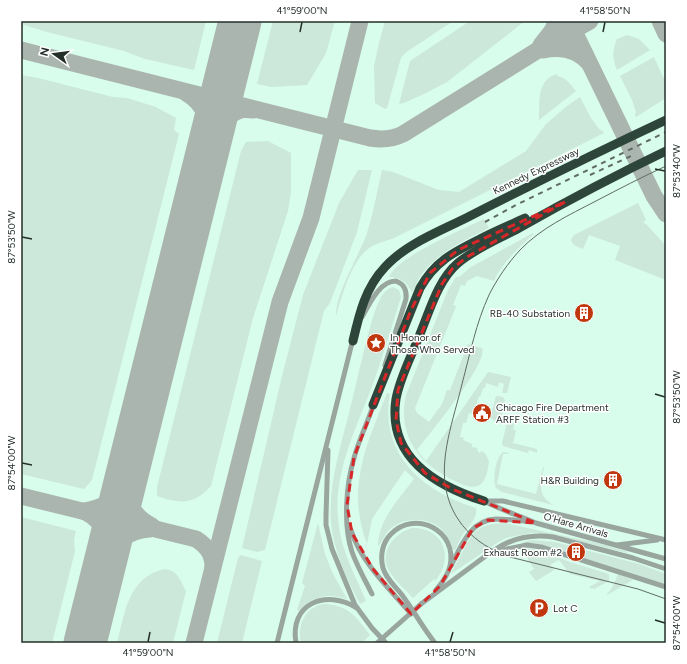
<svg xmlns="http://www.w3.org/2000/svg" width="687" height="664" viewBox="0 0 687 664" font-family="Figtree,sans-serif">
	<rect width="100%" height="100%" fill="#f4fff9"/>
	<rect fill="#d9fdec" x="21" y="21" width="645" height="622"/>
	<g fill="#cbe8da">
		<polygon points="21,21 206,21 194,70 145,59 124,51 47,32 21,24"/>
		<polygon points="273,21 335,21 326,53 307,85 271,87 257,84"/>
		<polygon points="385,21 453,21 405,53 401,58 387,108 385,109 375,103 374,66 379,43"/>
		<polygon points="470,21 525,21 447,82 426,93 404,103 399,104 410,61"/>
		<path d="M627 35 639 39 650 50 617 70C612 58 612 51 617 39Z"/>
		<polygon points="654,57 663,77 666,77 666,98 636,117 635,115 636,112 632,100 620,76"/>
		<path d="M557 74V76C566 77 571 85 576 91L539 120C540 102 536 80 557 74Z"/>
		<polygon points="21,75 38,78 113,97 127,98 156,107 176,118 174,130 179,134 92,480 84,489 21,474"/>
		<path d="M580 97 591 118 600 130 603 131 604 133 394 238C386 241 374 244 368 249 351 262 342 296 336 316 335 295 358 257 366 236 373 215 377 192 382 170L393 172 439 190 459 192 526 151 546 124 567 106Z"/>
		<path d="M268 141 291 153V192L288 211 253 318 211 486C194 505 180 504 157 496V487L241 151 246 142Z"/>
		<polygon points="358,170 372,170 357,232 330,303 324,311 265,550 257,552 242,548 282,376 303,295 339,203"/>
		<path d="M638 203 646 220 643 222 647 225 666 246V280L615 260 620 246 589 235 583 249C578 247 573 246 571 240L574 235Z"/>
		<path d="M484 219 489 228C463 241 436 253 419 278 417 283 415 288 412 292 407 283 401 277 389 277 398 256 462 230 484 219Z"/>
		<path d="M533 233 534 234C521 245 500 265 494 281L477 276 467 281 465 286 461 285 453 305 456 306 455 309 415 408 417 413 429 422 442 404 447 390H450L468 344 482 348C489 363 428 435 417 450L426 461 488 372 511 377 507 393H502L504 384 499 382 498 387 486 383 485 388H483L480 397 479 396 476 405H474L472 414 469 413 466 423H463L460 437 464 438 463 440 472 444V447L477 448 478 452 480 453 481 451 485 453 489 461C488 468 487 479 481 484 473 490 463 485 455 481 419 464 397 436 406 395L448 290 456 277H459L471 267Z"/>
		<path d="M393 287 399 290 401 297C392 326 383 355 373 384 356 429 331 476 339 527 342 552 356 577 366 601L360 604C347 580 334 551 331 524 328 486 340 449 349 413 357 382 363 351 372 320 376 310 380 290 393 287Z"/>
		<path d="M387 393 390 394C379 455 423 492 476 508 478 519 467 527 462 536 459 541 457 546 455 551 451 546 449 538 444 532 431 516 403 516 388 531 384 536 382 543 378 546 379 519 398 500 414 479L405 470 372 519 367 544C346 488 366 446 387 393Z"/>
		<polygon points="496,396 503,397 505,401 499,423 490,418"/>
		<polygon points="509,422 514,424 513,430 516,430 513,443 537,449 537,453 529,450 528,453 503,446 502,443 507,423"/>
		<path d="M503 452 509 453 508 454H503L497 484 536 494 543 467 544 468C540 484 537 495 553 505L502 492 496 488C492 479 496 457 503 452Z"/>
		<polygon points="21,517 76,531 74,540 75,551 52,643 21,643"/>
		<path d="M318 523 325 554 333 574 347 599C326 593 314 596 299 611L297 610 305 586 302 583Z"/>
		<path d="M505 523 597 543 628 552 627 553 555 535 531 533 506 538 497 543 451 574C453 568 458 561 461 555 473 531 477 524 505 523Z"/>
		<path d="M412 528C444 527 455 559 435 581L434 579 413 598C405 589 393 579 388 569 380 550 395 533 412 528Z"/>
		<polygon points="532,540 555,542 639,564 666,574 666,584 542,545 531,543 520,543"/>
		<path d="M521 548C539 548 553 555 570 562 581 566 594 569 606 573L609 575V581L594 589 593 588 591 589 589 587 600 581 570 574 559 560 550 565 554 570 536 581 529 572 534 569Z"/>
		<polygon points="241,555 262,561 242,643 217,643 238,558"/>
		<path d="M164 569C178 570 180 580 186 591L173 643H117C125 612 128 578 164 569Z"/>
		<polygon points="618,574 633,580 607,595 607,594 612,588"/>
		<path d="M324 604C349 605 356 617 370 635L362 643H301C297 625 305 607 324 604Z"/>
	</g>
	<g fill="none" stroke-linecap="round" stroke-linejoin="round">
		<g stroke="#aab5af" stroke-width="17">
			<polyline points="569,21 654,196 666,214"/>
			<polyline points="660,21 666,34"/>
			<polyline points="541,45 552,31 557,21"/>
			<path d="M21 50 370 138C382 140 393 139 403 134L538 50 590 21"/>
			<path d="M543 50C561 46 577 49 589 63"/>
			<path d="M186 93C205 104 211 122 209 143"/>
			<path d="M209 143C216 129 225 115 241 110 245 109 250 110 254 110"/>
			<path d="M127 480C126 501 132 516 152 526"/>
			<path d="M21 496 196 539C207 546 213 554 213 567"/>
			<path d="M84 511C107 507 116 500 127 480"/>
			<path d="M87 513C105 522 109 541 106 559"/>
			<path d="M106 561C115 542 128 530 150 529"/>
			<polyline points="194,643 280,302 311,218 360,21"/>
		</g>
		<polyline stroke="#aab5af" stroke-width="43" points="85,643 240,21"/>
		<g stroke="#99a59f" stroke-width="5">
			<path d="M362 317C369 305 379 281 396 281 404 284 407 290 406 299L385 365"/>
			<polyline points="328,450 326,516 326,525 332,549 355,605 372,628 386,643"/>
			<path d="M484 501C501 510 518 515 536 523L666 559"/>
			<polyline points="486,501 503,501 666,540"/>
			<path d="M351 530C361 563 390 589 411 614"/>
			<polyline points="617,545 657,540"/>
			<path d="M493 551C511 538 532 534 553 537L633 558 666 569"/>
			<path d="M451 566C461 546 470 520 496 519 508 519 520 521 531 522"/>
			<path d="M372 594C365 580 357 566 352 552 343 525 346 485 354 458 359 439 368 422 374 403"/>
			<polyline points="421,604 491,552 527,545 541,547 666,587"/>
			<polyline points="277,643 353,339"/>
			<path d="M296 643C289 603 326 589 357 608"/>
			<path d="M435 643C423 628 414 611 402 595 396 587 386 579 383 568 380 556 382 543 391 534 416 509 458 531 450 566 448 575 442 583 436 590"/>
		</g>
		<g stroke="#2e453b" stroke-width="9">
			<path d="M353 341C359 315 365 288 385 267 407 243 441 231 470 216 535 183 600 151 666 120"/>
			<path d="M373 405 420 288C435 261 454 252 480 239 495 231 510 225 525 218"/>
			<path d="M484 501C436 486 387 457 396 399 400 377 412 355 420 334 430 310 438 280 458 263 476 248 499 239 519 228 567 201 616 175 666 151"/>
		</g>
		<path stroke="#606b65" stroke-width="1" d="M666 166C642 177 619 189 596 201 569 215 541 228 520 250 508 263 497 279 489 295 476 323 470 354 462 384 454 418 438 459 447 494 455 526 480 547 510 557L638 589 666 599"/>
		<g stroke="#606b65" stroke-width="2" stroke-dasharray="5 5" stroke-linecap="butt">
			<polyline points="590,175 631,156"/>
			<polyline points="485,222 516,205 666,132"/>
		</g>
		<polyline stroke="#99a59f" stroke-width="5" points="377,643 421,604"/>
	</g>
	<path fill="none" stroke="#d62828" stroke-width="3" stroke-dasharray="8 5" stroke-linejoin="round" d="M565 202 467 257 452 269 442 284 398 390 396 420 401 443 425 473 452 489 536 523 488 520 473 528 440 586 411 614 373 569 352 533 347 505 354 457 411 310 430 273 458 250Z"/>
	<path fill="none" stroke="#242f2a" stroke-width="1.5" d="M300 32 302 22M603 32 605 22M655 169 665 171M22 237 32 239M655 394 665 397M22 463 32 465M655 620 665 623M148 642 150 632M450 642 453 632"/>
	<defs>
		<symbol id="building-disc" viewBox="-11 -11 22 22"><circle r="9.5" fill="#c0370e" stroke="#fff"/><path d="M-4-6H4V6H1V3H-1V6H-4ZM-2.5-4.3h1.7v1.8h-1.7ZM.8-4.3h1.7v1.8H.8ZM-2.5-1h1.7V.8h-1.7ZM.8-1h1.7V.8H.8Z" fill="#fff"/></symbol>
		<symbol id="sight-disc" viewBox="-11 -11 22 22"><circle r="9.5" fill="#c0370e" stroke="#fff"/><path d="M0-6L1.8-2.2L6-1.7L2.9 1.2L3.7 5.4L0 3.3L-3.7 5.4L-2.9 1.2L-6-1.7L-1.8-2.2Z" fill="#fff"/></symbol>
		<symbol id="civic-disc" viewBox="-11 -11 22 22"><circle r="9.5" fill="#c0370e" stroke="#fff"/><path d="M-.6-6.5H3V-4.5H.6V-3L4-1V1h2V6H-6V1h2V-1L-.6-3ZM-1.2 2.5V6h2.4V2.5Z" fill="#fff"/></symbol>
		<symbol id="parking-disc" viewBox="-11 -11 22 22"><circle r="9.5" fill="#c0370e" stroke="#fff"/><path d="M-3.5-5.5H1a3.5 3.5 0 0 1 0 7H-1V5.5H-3.5ZM-1-3.4V-.6H.8a1.4 1.4 0 0 0 0-2.8Z" fill="#fff"/></symbol>
	</defs>
	<g fill-rule="evenodd">
		<use href="#building-disc" x="573" y="302" width="22" height="22"/>
		<use href="#sight-disc" x="365" y="332" width="22" height="22"/>
		<use href="#civic-disc" x="471" y="402" width="22" height="22"/>
		<use href="#building-disc" x="602" y="469" width="22" height="22"/>
		<use href="#building-disc" x="565" y="541" width="22" height="22"/>
		<use href="#parking-disc" x="528" y="597" width="22" height="22"/>
	</g>
	<g text-anchor="middle" dominant-baseline="central" stroke-width="3" stroke-linejoin="round" paint-order="stroke">
		<g font-size="10" fill="#242f2a" stroke="#fff">
			<text transform="translate(536 171) rotate(-26)">Kennedy Expressway</text>
			<text transform="translate(576 525) rotate(16)">O'Hare Arrivals</text>
		</g>
		<g font-size="10" fill="#242f2a" stroke="#fff" text-anchor="end">
			<text x="570" y="313">RB-40 Substation</text>
			<text x="390" y="337" text-anchor="start">In Honor of<tspan x="390" dy="12">Those Who Served</tspan></text>
			<text x="496" y="407" text-anchor="start">Chicago Fire Department<tspan x="496" dy="12">ARFF Station #3</tspan></text>
			<text x="599" y="480">H&amp;R Building</text>
			<text x="562" y="552">Exhaust Room #2</text>
			<text x="553" y="608" text-anchor="start">Lot C</text>
		</g>
	</g>
	<rect width="687" height="664" fill="none" stroke="#ffffff" stroke-width="44"/>
	<g transform="translate(54 54) rotate(284)" stroke="#ffffff" stroke-width="3" paint-order="stroke">
	<path d="M0-3L7 15L0 10L-7 15Z" fill="#242f2a"/>
	<text y="-6" font-size="11" font-weight="bold" text-anchor="middle" fill="#242f2a">N</text>
	</g>
	<rect x="22" y="22" width="643" height="620" fill="none" stroke="#242f2a" stroke-width="1.5"/>
	<g font-size="10" text-anchor="middle" fill="#242f2a">
		<text x="302" y="14">41°59'00"N</text>
		<text x="605" y="14">41°58'50"N</text>
		<text transform="translate(676 171) rotate(-90)" y="4">87°53'40"W</text>
		<text transform="translate(11 237) rotate(-90)" y="4">87°53'50"W</text>
		<text transform="translate(676 397) rotate(-90)" y="4">87°53'50"W</text>
		<text transform="translate(11 463) rotate(-90)" y="4">87°54'00"W</text>
		<text transform="translate(676 623) rotate(-90)" y="4">87°54'00"W</text>
		<text x="148" y="656">41°59'00"N</text>
		<text x="450" y="656">41°58'50"N</text>
	</g>
</svg>
